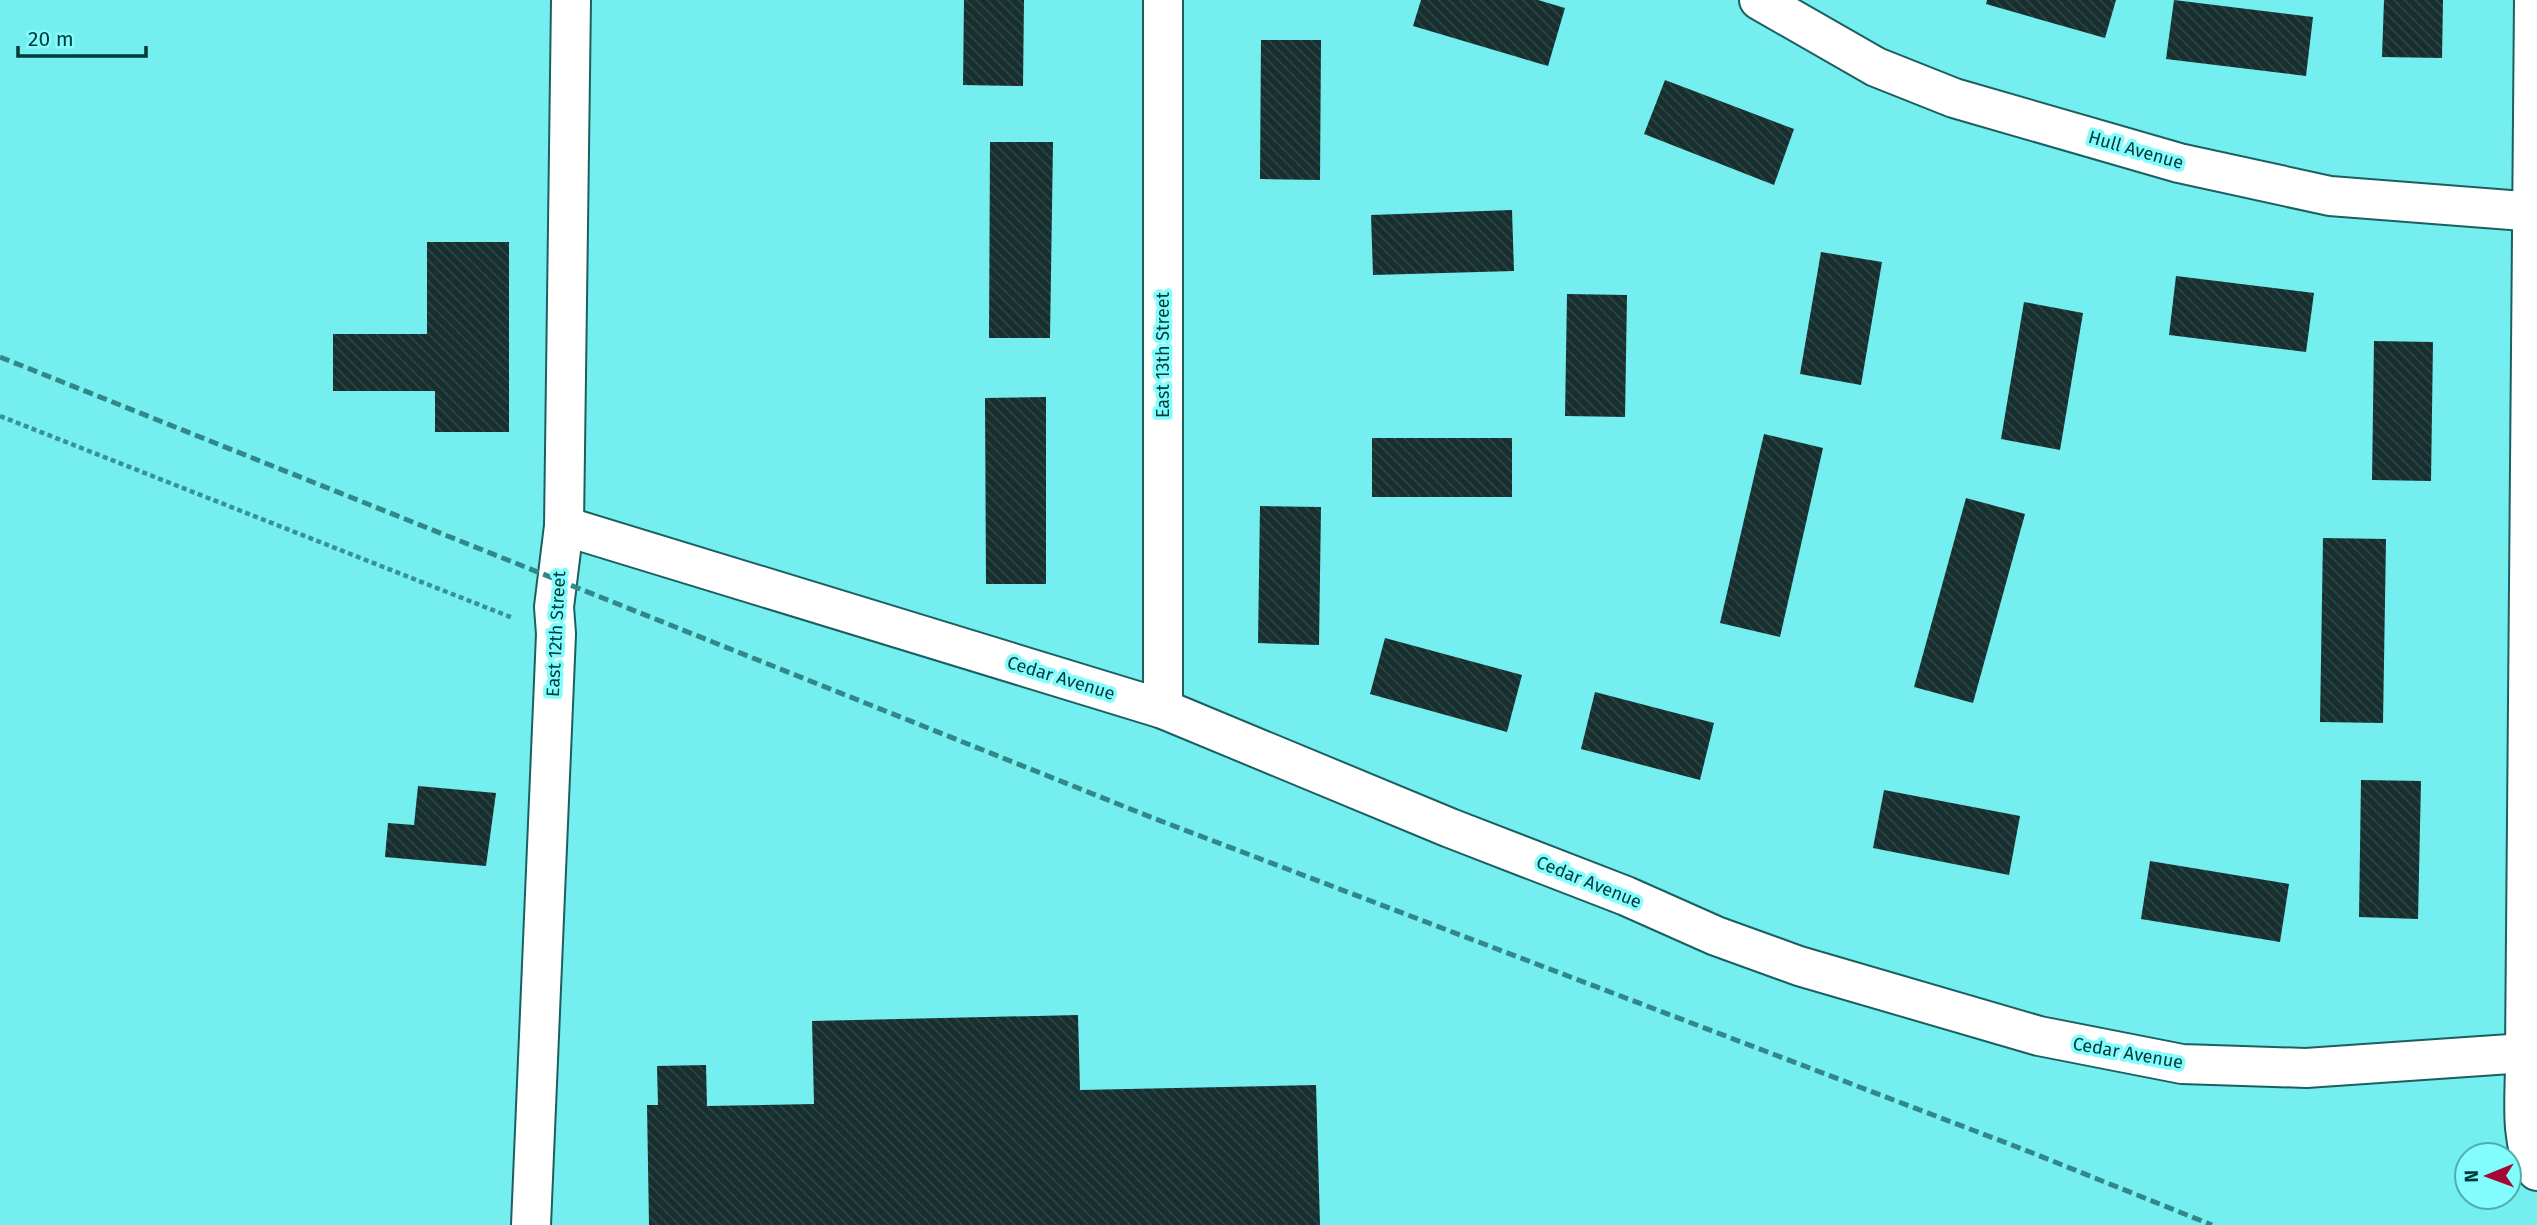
<svg xmlns="http://www.w3.org/2000/svg" width="2537" height="1225" viewBox="0 0 2537 1225" font-family="'Fira Sans',sans-serif">
	<defs>
		<pattern id="building-back-hatch" width="6" height="6" patternUnits="userSpaceOnUse" patternTransform="scale(1.75)"><rect width="6" height="6" fill="#172f2f"/><path d="M-1 5l2 2M0 0l6 6M5-1l2 2" fill="none" stroke="#2e4545"/></pattern>
	</defs>
	<rect width="100%" height="100%" fill="#74eeef"/>
	<g fill="url(#building-back-hatch)">
		<polygon points="964,0 1024,0 1023,86 963,85"/>
		<polygon points="1421,0 1538,0 1565,8 1548,66 1413,26"/>
		<polygon points="1987,0 2116,0 2105,38 1986,4"/>
		<polygon points="2174,0 2313,17 2306,76 2166,59"/>
		<polygon points="2384,0 2443,0 2442,58 2382,57"/>
		<polygon points="1261,40 1321,40 1320,180 1260,179"/>
		<polygon points="1665,80 1794,129 1774,185 1644,134"/>
		<polygon points="990,142 1053,142 1050,338 989,338"/>
		<polygon points="1512,210 1514,271 1373,275 1371,215"/>
		<polygon points="427,242 509,242 509,432 435,432 435,391 333,391 333,334 427,334"/>
		<polygon points="1821,252 1882,262 1861,385 1800,374"/>
		<polygon points="2176,276 2314,293 2306,352 2169,335"/>
		<polygon points="1567,294 1627,295 1625,417 1565,416"/>
		<polygon points="2024,302 2083,313 2060,450 2001,439"/>
		<polygon points="2374,341 2433,342 2431,481 2372,480"/>
		<polygon points="1046,397 1046,584 986,584 985,398"/>
		<polygon points="1764,434 1823,448 1780,637 1720,623"/>
		<rect x="1372" y="438" width="140" height="59"/>
		<polygon points="1966,498 2025,514 1973,703 1914,687"/>
		<polygon points="1260,506 1321,507 1319,645 1258,643"/>
		<polygon points="2323,538 2386,539 2383,723 2320,722"/>
		<polygon points="1385,638 1522,675 1507,732 1370,694"/>
		<polygon points="1595,692 1714,723 1700,780 1581,749"/>
		<polygon points="2361,780 2421,781 2418,919 2359,917"/>
		<polygon points="418,786 496,793 486,866 385,857 388,823 414,825"/>
		<polygon points="1884,790 2020,816 2009,875 1873,848"/>
		<polygon points="2150,861 2289,884 2280,942 2141,919"/>
		<polygon points="1078,1015 1080,1090 1316,1085 1320,1225 649,1225 647,1105 658,1105 657,1066 706,1065 707,1106 814,1104 812,1021"/>
	</g>
	<g fill="none" stroke-linecap="round" stroke-linejoin="round">
		<defs>
			<g id="street">
				<polyline points="1759,0 1876,67 1954,98 2179,163 2330,196 2537,212"/>
				<path d="M2534 0 2525 1053C2526 1090 2518 1138 2537 1171"/>
				<polyline points="564,526 1163,709 1450,828 1626,896 1716,936 1799,966 2039,1036 2182,1064 2306,1068 2525,1053"/>
				<polyline points="1163,709 1163,0"/>
			</g>
			<polyline id="secondary" points="531,1225 556,634 554,607 564,526 571,0"/>
		</defs>
		<use href="#street" stroke="#1b5f60" stroke-width="42"/>
		<use href="#secondary" stroke="#1b5f60" stroke-width="42"/>
		<polyline stroke="#389192" stroke-width="4.5" stroke-dasharray="5 3.5" stroke-linecap="butt" points="0,416 513,618"/>
		<use href="#street" stroke="#fff" stroke-width="38"/>
		<use href="#secondary" stroke="#fff" stroke-width="38"/>
		<polyline stroke="#328889" stroke-width="5" stroke-dasharray="10 5" stroke-linecap="butt" points="0,357 1153,818 2025,1150 2212,1225"/>
	</g>
	<g text-anchor="middle" dominant-baseline="central" stroke-width="7" stroke-linejoin="round" paint-order="stroke">
		<g font-size="18" fill="#003a3a" stroke="#82fcfc">
			<text transform="translate(2136 150) rotate(16)">Hull Avenue</text>
			<text transform="translate(1163 355) rotate(-90)">East 13th Street</text>
			<text transform="translate(556 634) rotate(-87)">East 12th Street</text>
			<text transform="translate(1061 678) rotate(17)">Cedar Avenue</text>
			<text transform="translate(1589 882) rotate(22)">Cedar Avenue</text>
			<text transform="translate(2128 1053) rotate(10)">Cedar Avenue</text>
		</g>
	</g>
	<g transform="translate(2488 1176) rotate(269)"><circle r="33" fill="#82fcfc" stroke="#4eaeae" stroke-width="2"/>
	<path d="M0-5L12 26L0 18L-12 26Z" fill="#a40734"/>
	<text y="-10" font-size="19" font-weight="bold" text-anchor="middle" fill="#003a3a">N</text>
	</g>
	<path d="M18 46v10h128v-10" fill="none" stroke="#003a3a" stroke-width="3.5"/>
	<text x="28" y="46" font-size="21" fill="#003a3a" stroke="#82fcfc" stroke-width="5" paint-order="stroke">20 m</text>
</svg>
